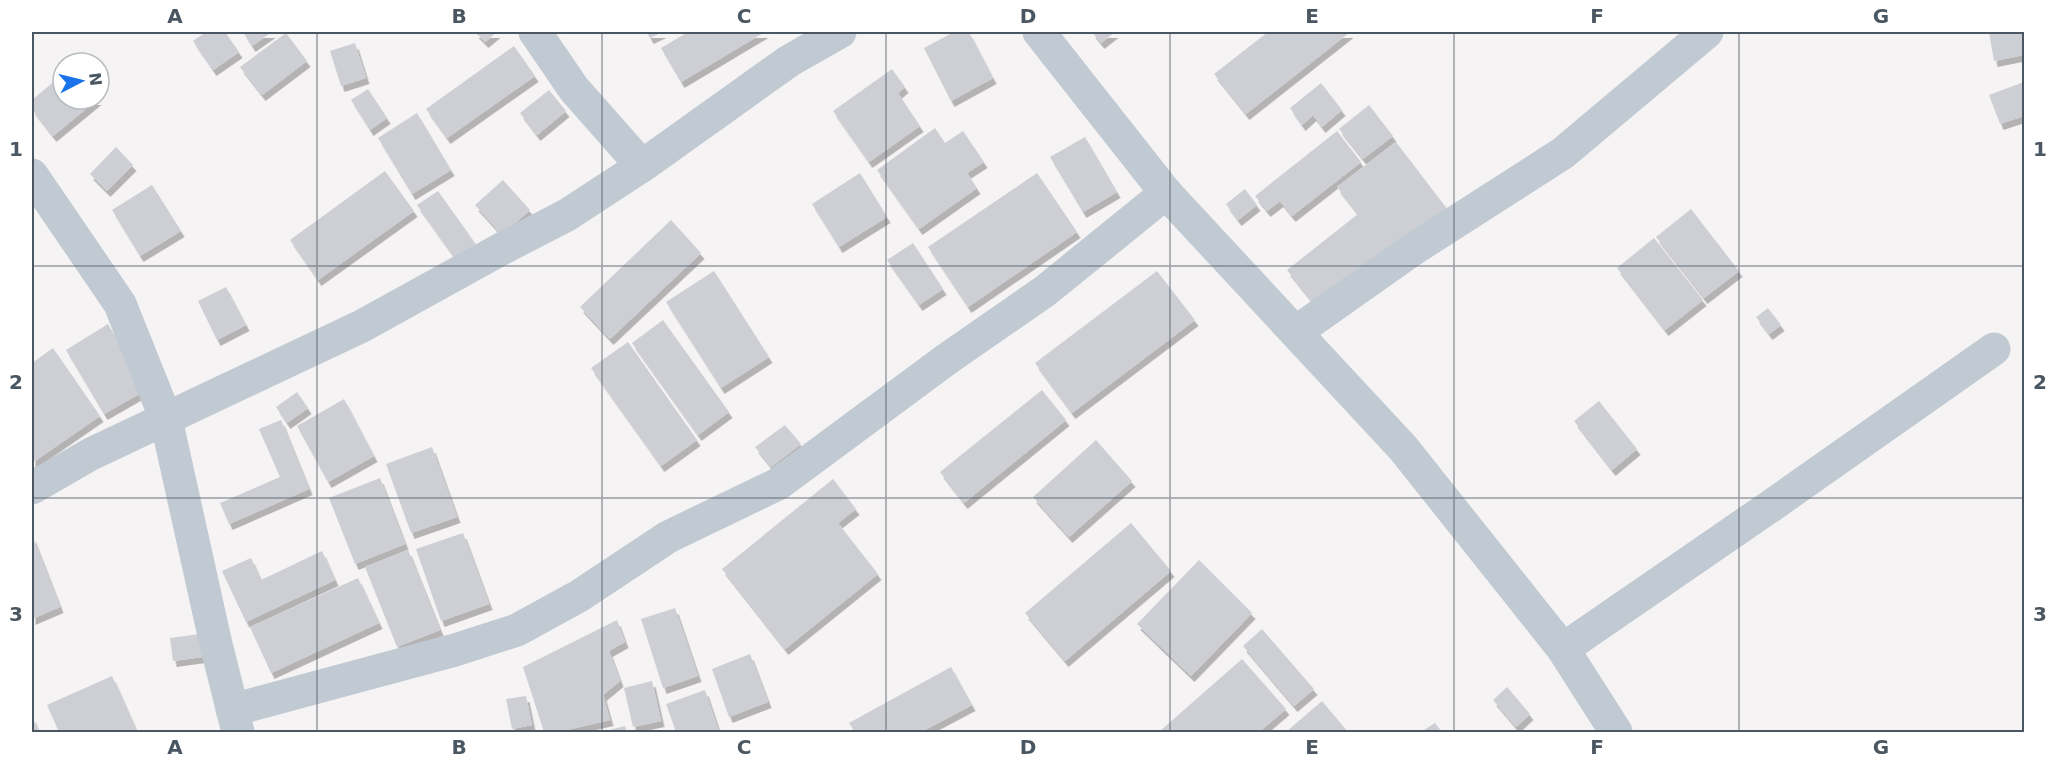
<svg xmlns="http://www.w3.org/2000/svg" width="2056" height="764" viewBox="0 0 2056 764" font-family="'DejaVu Sans',sans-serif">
	<defs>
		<filter id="shadow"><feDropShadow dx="3.5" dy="6" stdDeviation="0" flood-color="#0004"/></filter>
	</defs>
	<rect width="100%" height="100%" fill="#f5f3f3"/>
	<g fill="#cdcfd5" filter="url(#shadow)">
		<polygon points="206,32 225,32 239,52 213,70 193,41"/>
		<polygon points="243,32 272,32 252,46"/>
		<polygon points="475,32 497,32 485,42"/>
		<polygon points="647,32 663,32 650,38"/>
		<polygon points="688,32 765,32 681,82 661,48"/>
		<polygon points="954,32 969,32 993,78 951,101 924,48"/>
		<polygon points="1092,32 1115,32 1101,43"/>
		<polygon points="1268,32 1350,32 1246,114 1214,74"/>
		<polygon points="1989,32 2024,32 2024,55 1994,61"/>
		<polygon points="286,33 307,61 262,95 240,67"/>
		<polygon points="355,43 366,78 341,86 330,51"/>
		<polygon points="514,46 535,76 447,138 426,109"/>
		<polygon points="892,69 905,87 898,93 920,126 869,162 833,111"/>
		<polygon points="63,74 63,99 98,99 53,136 32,109 32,100"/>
		<polygon points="2024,82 2024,116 2000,124 1989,95"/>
		<polygon points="1321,83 1342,110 1322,127 1313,115 1302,125 1290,108"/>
		<polygon points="368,89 387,118 370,130 351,100"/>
		<polygon points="549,90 566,111 537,135 520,113"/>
		<polygon points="1369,105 1393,136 1363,159 1339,129"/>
		<polygon points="417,113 451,170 412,194 378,138"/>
		<polygon points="935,128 945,143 963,131 984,162 967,173 977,188 919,229 877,170"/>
		<polygon points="1337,131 1361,162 1292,216 1280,201 1267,211 1255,196"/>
		<polygon points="1085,137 1117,192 1083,212 1050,157"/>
		<polygon points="1396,142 1448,210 1320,311 1287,270 1358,214 1337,187"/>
		<polygon points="116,147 133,165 107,191 90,174"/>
		<polygon points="385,171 414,211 318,280 290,240"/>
		<polygon points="860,173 887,217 839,247 812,204"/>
		<polygon points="1037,173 1077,232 968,307 928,247"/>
		<polygon points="503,180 530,210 502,235 475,205"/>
		<polygon points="152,185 181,231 140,256 112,210"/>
		<polygon points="1245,189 1257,205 1238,220 1226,204"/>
		<polygon points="438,191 480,250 460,265 417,205"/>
		<polygon points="1691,209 1739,271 1704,298 1656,237"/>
		<polygon points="671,220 701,253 610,339 580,307"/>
		<polygon points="1654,238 1703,300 1665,330 1617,268"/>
		<polygon points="913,243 943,289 919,305 887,260"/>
		<polygon points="714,271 769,357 721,388 666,302"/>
		<polygon points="1157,271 1195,320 1072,413 1035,363"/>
		<polygon points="226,287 246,325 217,340 198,301"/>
		<polygon points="1768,308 1781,325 1769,334 1756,317"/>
		<polygon points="663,320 729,412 698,435 632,343"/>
		<polygon points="108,324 146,390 104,414 66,350"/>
		<polygon points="628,342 697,440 661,466 591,368"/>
		<polygon points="53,348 100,416 32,463 32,363"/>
		<polygon points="1042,390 1066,420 964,503 940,472"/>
		<polygon points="297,392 308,408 287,423 276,407"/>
		<polygon points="344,399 374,456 328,482 297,426"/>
		<polygon points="1599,401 1637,449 1612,470 1574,421"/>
		<polygon points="281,420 309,489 229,524 220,503 280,477 259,429"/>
		<polygon points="785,425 801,444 771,467 755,447"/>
		<polygon points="1096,440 1132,481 1069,537 1033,497"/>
		<polygon points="432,447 457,517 411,533 386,464"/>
		<polygon points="380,478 405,544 355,564 329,498"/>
		<polygon points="833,479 856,509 838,523 878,574 785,649 722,569"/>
		<polygon points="1131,523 1171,571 1065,661 1025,613"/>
		<polygon points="463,533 489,604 441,621 416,549"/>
		<polygon points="32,535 60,607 32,619"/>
		<polygon points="408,550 440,630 397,647 365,567"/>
		<polygon points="322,551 335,580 246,622 222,571 251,558 261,580"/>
		<polygon points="1199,560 1252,613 1191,676 1137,624"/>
		<polygon points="358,578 379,623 271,673 250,627"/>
		<polygon points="675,608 698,676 663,688 641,619"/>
		<polygon points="617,620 625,642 609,651 620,681 603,695 610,720 558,732 544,732 523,667"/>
		<polygon points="1262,629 1314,689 1294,706 1243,646"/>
		<polygon points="200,634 202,657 173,661 170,638"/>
		<polygon points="750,654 768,702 729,717 712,669"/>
		<polygon points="1242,659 1286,709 1259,732 1161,732 1160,731"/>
		<polygon points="951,667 972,705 921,732 855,732 849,723"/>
		<polygon points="112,676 136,730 132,732 59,732 47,705"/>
		<polygon points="652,681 661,721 633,727 624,688"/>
		<polygon points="1507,687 1530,714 1516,727 1493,700"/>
		<polygon points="705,690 719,732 676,732 666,704"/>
		<polygon points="526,696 532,725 512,729 506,699"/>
		<polygon points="1322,701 1348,732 1286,732"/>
		<polygon points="32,716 39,732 32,732"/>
		<polygon points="1435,723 1442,732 1421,732"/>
		<polygon points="625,726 627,732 601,732"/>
	</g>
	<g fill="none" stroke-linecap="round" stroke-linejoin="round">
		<g stroke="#c1cad2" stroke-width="33">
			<polyline points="535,32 574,89 642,166"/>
			<polyline points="1039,32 1166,193 1403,448 1563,649 1616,732"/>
			<polyline points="32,175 120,304 166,419 215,640 238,732"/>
			<polyline points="1296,332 1412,250 1563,153 1707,32"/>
			<polyline points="32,488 91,454 362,326 505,247 567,215 642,166 789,61 840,32"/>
			<polyline points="1563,649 1768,508 1994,349"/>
			<polyline points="232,710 455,650 517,630 579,596 668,537 778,484 947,359 1045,291 1166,193"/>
		</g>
	</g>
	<path fill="none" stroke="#4a5661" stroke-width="1.5" stroke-opacity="0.55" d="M317 32V732M602 32V732M886 32V732M1170 32V732M1454 32V732M1739 32V732M32 266H2024M32 498H2024"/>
	<rect width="2056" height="764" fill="none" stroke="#ffffff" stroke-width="66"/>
	<g transform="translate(81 81) rotate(83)"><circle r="28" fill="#ffffff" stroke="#b7bbc0" stroke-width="1.5"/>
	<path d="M0-4.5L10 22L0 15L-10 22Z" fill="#1a73e8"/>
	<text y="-9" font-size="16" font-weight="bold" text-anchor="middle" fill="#4a5661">N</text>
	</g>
	<rect x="33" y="33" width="1990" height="698" fill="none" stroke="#4a5661" stroke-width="2"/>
	<g font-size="20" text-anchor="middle" font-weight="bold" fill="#4a5661">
		<text x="175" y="23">A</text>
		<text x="459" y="23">B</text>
		<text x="744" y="23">C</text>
		<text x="1028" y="23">D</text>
		<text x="1312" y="23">E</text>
		<text x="1597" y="23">F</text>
		<text x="1881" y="23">G</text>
		<text x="16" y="156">1</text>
		<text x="2040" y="156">1</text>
		<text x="16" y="389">2</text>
		<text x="2040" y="389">2</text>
		<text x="16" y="621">3</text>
		<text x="2040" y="621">3</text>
		<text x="175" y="754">A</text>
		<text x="459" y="754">B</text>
		<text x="744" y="754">C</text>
		<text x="1028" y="754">D</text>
		<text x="1312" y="754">E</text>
		<text x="1597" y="754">F</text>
		<text x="1881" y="754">G</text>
	</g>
</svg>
